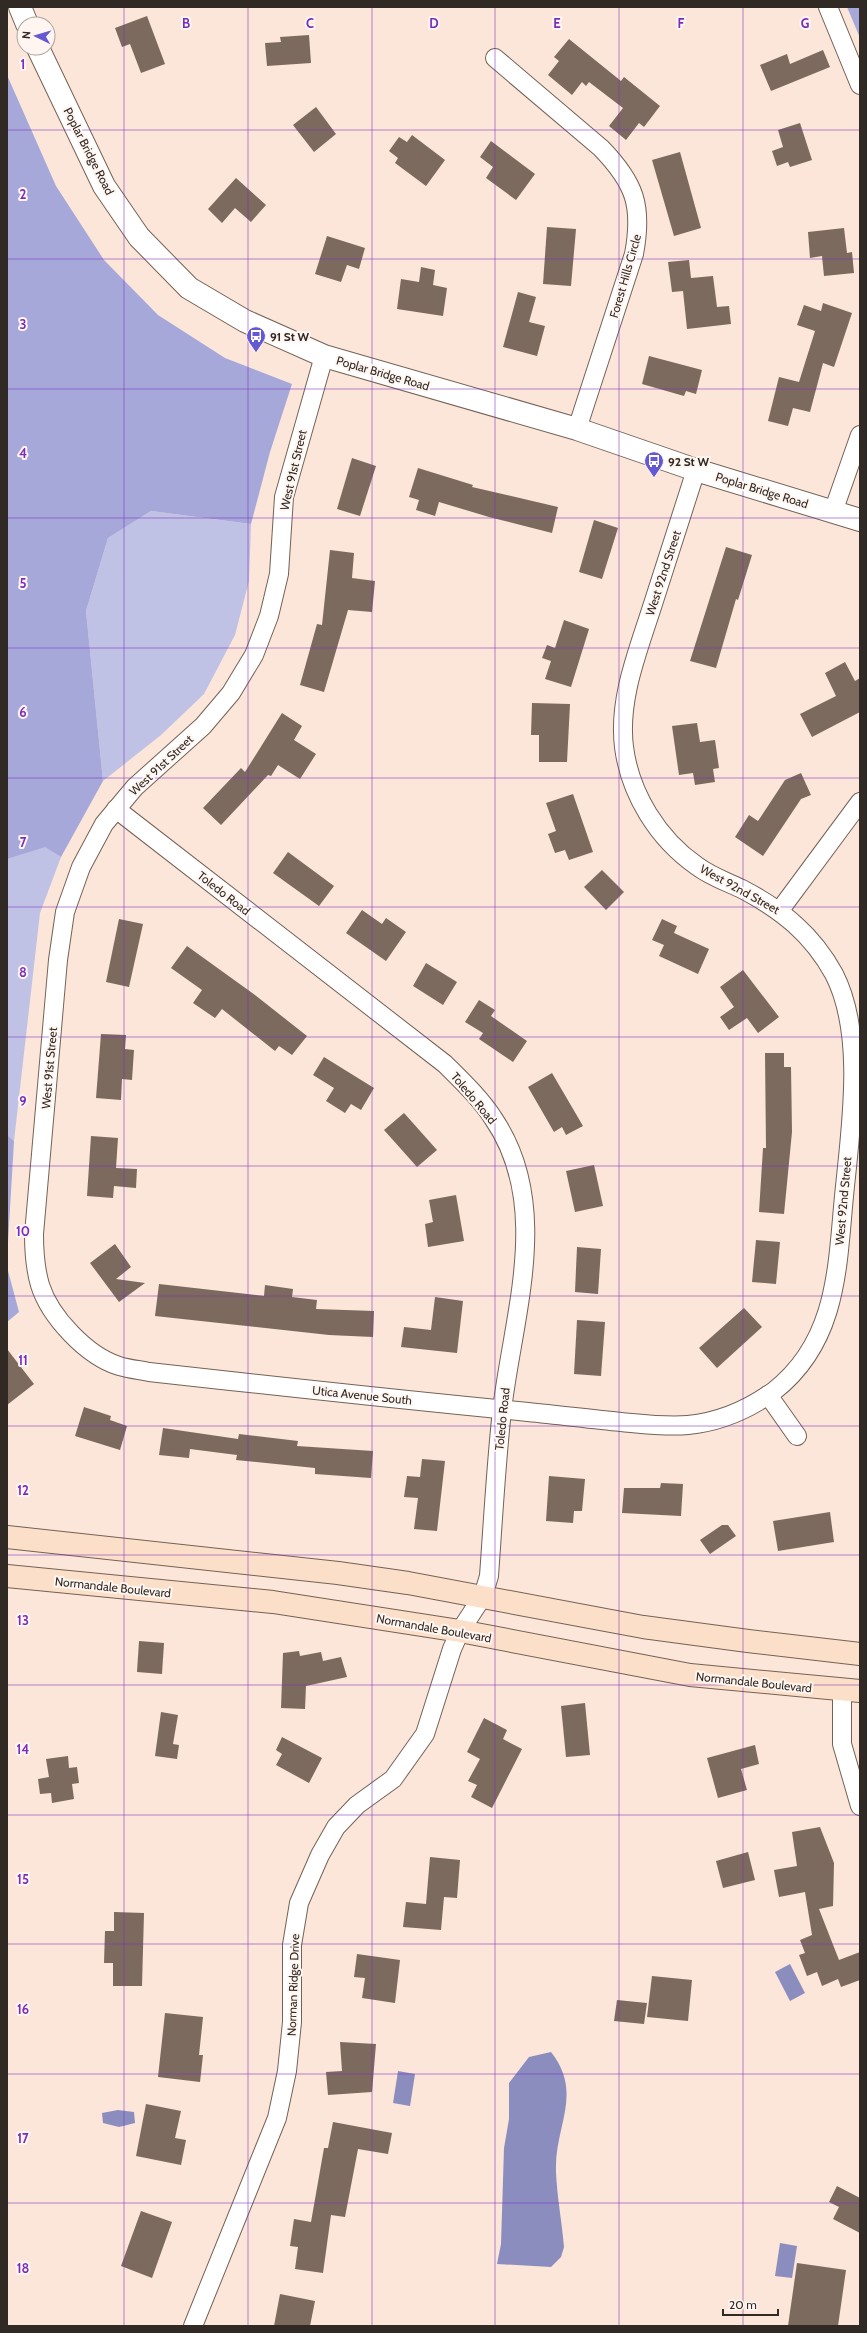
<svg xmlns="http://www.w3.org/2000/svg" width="867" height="2333" viewBox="0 0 867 2333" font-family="Cabin,sans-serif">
	<rect width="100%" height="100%" fill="#fbe6d9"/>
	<g fill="#c0c2e5">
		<polygon points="151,511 251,524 249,581 235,635 204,694 161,735 103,781 86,611 108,538"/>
		<polygon points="45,846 61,857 40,913 14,1141 7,1135 7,859"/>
	</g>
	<g fill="#a6a8da">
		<polygon points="847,7 860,7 860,38"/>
		<polygon points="7,75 56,186 104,260 158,315 225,358 292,384 270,452 251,524 151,511 108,538 86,611 103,781 61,857 45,847 7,859"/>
		<polygon points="7,1135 14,1141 7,1259"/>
		<polygon points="7,1267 19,1312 7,1322"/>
	</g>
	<g fill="#8b8dbe">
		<polygon points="790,1964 805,1993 790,2001 775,1972"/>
		<path d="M551 2052C584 2094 554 2126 556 2172 557 2197 562 2222 564 2247L561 2257 551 2267 497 2264 501 2244 504 2148 509 2119V2083L529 2057Z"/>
		<polygon points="398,2071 415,2074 410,2106 393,2103"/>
		<polygon points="118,2110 134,2112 135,2123 119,2127 103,2123 102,2113"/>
		<polygon points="780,2243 797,2246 792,2278 775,2276"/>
	</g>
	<g fill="#7c6a5e">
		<polygon points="147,16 165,64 141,73 130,44 122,47 115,28"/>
		<polygon points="309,35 311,63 267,66 265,43 281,42 280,37"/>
		<polygon points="569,39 621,81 624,77 660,106 644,127 639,123 626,140 609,126 623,108 589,82 586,86 582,82 572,95 548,75 559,61 554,57"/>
		<polygon points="823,50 830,67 771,91 760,65 787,54 790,64"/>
		<polygon points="316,107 336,134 314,152 293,125"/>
		<polygon points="800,123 812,160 790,167 788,162 777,166 772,151 783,147 778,130"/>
		<polygon points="412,135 445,160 426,186 395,163 398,158 389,151 399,137 407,142"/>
		<polygon points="491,141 535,174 516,200 486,178 493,167 480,157"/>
		<polygon points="680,152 701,228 674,236 652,160"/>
		<polygon points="236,178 266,205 251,222 235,208 222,223 208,209"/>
		<polygon points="547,227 576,229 571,286 543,284"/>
		<polygon points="844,228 847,253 852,252 854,273 824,276 822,256 810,258 808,232"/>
		<polygon points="327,236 365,248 359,269 347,265 341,282 315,274"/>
		<polygon points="689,260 691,278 713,276 717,307 729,306 731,324 687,329 683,291 672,292 668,262"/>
		<polygon points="421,267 435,270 433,285 447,288 443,316 397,309 401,279 419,282"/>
		<polygon points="518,292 536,297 529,322 545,326 537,356 503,347"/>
		<polygon points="823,303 852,313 834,367 823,363 810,412 793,408 788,426 768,421 779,377 799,382 815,331 797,325 804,305 821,311"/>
		<polygon points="649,356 702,370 696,394 686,391 684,396 642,384"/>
		<polygon points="352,458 376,466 360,516 337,509"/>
		<polygon points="418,468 473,485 472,487 558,507 552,533 489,517 439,502 435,516 416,510 419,500 409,497"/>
		<polygon points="594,520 618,528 602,579 579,572"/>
		<polygon points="726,547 752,555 738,600 736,599 716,668 690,661"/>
		<polygon points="330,550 354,553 352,578 375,581 372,612 348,610 324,692 300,685 317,624 322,625"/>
		<polygon points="564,620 589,629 571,687 545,679 551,661 542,658 547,645 555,648"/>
		<polygon points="845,662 855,681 860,678 860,712 812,737 800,714 836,696 825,673"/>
		<polygon points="532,703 570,704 567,762 539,762 539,735 531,735"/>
		<polygon points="282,713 302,726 294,740 316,754 300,779 278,765 271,776 268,775 221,825 203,808 241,768 245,772"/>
		<polygon points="697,723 700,742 715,740 719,768 713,769 715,782 695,785 693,773 679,775 672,726"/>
		<polygon points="801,773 811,795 801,799 763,856 735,837 749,815 758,821 785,780"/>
		<polygon points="573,794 593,852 569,860 565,850 555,853 548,834 556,831 546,803"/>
		<polygon points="288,852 334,886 319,906 273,873"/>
		<polygon points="602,870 624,892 606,910 584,887"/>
		<polygon points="362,910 382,924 386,918 406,932 386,961 346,933"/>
		<polygon points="119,919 143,924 129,987 106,982"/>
		<polygon points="662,919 677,926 674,933 709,949 698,974 659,956 664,945 652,940"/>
		<polygon points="187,946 255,995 307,1036 292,1055 279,1046 275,1051 222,1009 215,1018 193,1003 202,990 171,968"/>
		<polygon points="426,963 457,982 443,1005 413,986"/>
		<polygon points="743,970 779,1017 758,1033 747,1018 729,1030 720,1017 734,1007 720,987"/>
		<polygon points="479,1000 495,1010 491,1016 527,1041 513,1062 479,1039 483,1033 465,1022"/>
		<polygon points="101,1034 126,1035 125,1049 134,1050 132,1080 122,1079 121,1100 96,1098"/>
		<polygon points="765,1053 784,1053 784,1067 791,1067 792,1132 784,1214 759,1212 763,1148 766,1148"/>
		<polygon points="324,1057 374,1088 361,1110 351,1104 345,1113 326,1101 334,1088 313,1075"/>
		<polygon points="552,1073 583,1126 566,1135 562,1127 554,1132 528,1087"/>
		<polygon points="404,1113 437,1150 417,1167 384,1130"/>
		<polygon points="91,1136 118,1138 116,1168 137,1169 136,1188 114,1186 113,1198 87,1196"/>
		<polygon points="594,1165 603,1206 575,1212 566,1171"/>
		<polygon points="456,1195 464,1241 428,1247 425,1224 433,1222 429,1200"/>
		<polygon points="756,1240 780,1242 776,1284 752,1282"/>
		<polygon points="115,1244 131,1267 116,1279 145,1283 119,1302 90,1263"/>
		<polygon points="577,1247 601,1249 598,1294 575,1292"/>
		<polygon points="159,1284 264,1296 265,1285 293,1289 292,1297 317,1300 316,1309 374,1311 373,1337 329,1335 155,1316"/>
		<polygon points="435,1297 463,1301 457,1353 401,1347 404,1327 431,1330"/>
		<polygon points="744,1308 762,1327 717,1368 699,1348"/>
		<polygon points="577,1320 605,1322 601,1376 574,1374"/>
		<polygon points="7,1349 34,1384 7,1405"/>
		<polygon points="84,1407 111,1416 110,1420 127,1426 120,1450 75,1436"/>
		<polygon points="163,1428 238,1439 239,1434 298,1441 297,1446 373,1451 371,1478 315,1474 315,1468 236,1460 237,1455 190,1449 189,1458 159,1455"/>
		<polygon points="422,1459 445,1461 437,1531 414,1529 418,1498 404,1497 407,1476 420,1477"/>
		<polygon points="549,1476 585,1479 582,1511 574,1511 573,1523 546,1521"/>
		<polygon points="661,1483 683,1484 681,1516 622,1513 624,1488 660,1488"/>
		<polygon points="830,1512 834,1542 778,1551 773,1521"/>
		<polygon points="722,1525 728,1525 736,1536 710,1554 700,1540"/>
		<polygon points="139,1641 164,1643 162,1674 137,1672"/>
		<polygon points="299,1651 300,1656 321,1652 323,1661 341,1657 347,1677 306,1686 305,1709 281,1708 283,1653"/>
		<polygon points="585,1703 590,1755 566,1757 561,1706"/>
		<polygon points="161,1712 178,1715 173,1744 179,1745 177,1759 155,1756"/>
		<polygon points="484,1718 507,1730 503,1739 522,1749 492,1808 471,1797 477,1785 468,1781 480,1759 467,1752"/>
		<polygon points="282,1737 322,1758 309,1783 276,1765 282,1754 276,1750"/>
		<polygon points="755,1745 759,1764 741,1769 747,1790 718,1798 707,1758"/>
		<polygon points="68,1756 69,1768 77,1767 79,1783 72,1784 74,1799 52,1803 51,1793 40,1794 38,1779 49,1777 46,1759"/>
		<polygon points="820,1827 834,1863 833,1906 819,1909 839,1960 860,1952 860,1980 841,1987 838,1979 822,1986 817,1972 807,1976 799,1955 805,1953 800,1940 812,1935 805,1892 779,1897 774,1870 797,1866 792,1832"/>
		<polygon points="748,1852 755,1880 723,1888 716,1861"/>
		<polygon points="430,1857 460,1860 457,1898 444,1897 441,1930 403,1927 406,1902 426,1904"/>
		<polygon points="114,1912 144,1913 142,1986 113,1986 113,1963 104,1963 105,1931 114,1931"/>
		<polygon points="357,1954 400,1960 395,2003 362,1998 365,1978 354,1977"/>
		<polygon points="652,1976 692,1980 688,2021 647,2017"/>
		<polygon points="617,2000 647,2003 644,2024 614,2021"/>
		<polygon points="165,2013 203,2017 199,2055 203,2055 200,2082 158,2077"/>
		<polygon points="340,2042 376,2044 372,2092 328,2095 326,2072 342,2071"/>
		<polygon points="146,2104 181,2111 175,2138 186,2140 181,2165 136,2156"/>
		<polygon points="333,2122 392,2133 388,2154 358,2149 345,2217 331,2215 323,2273 295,2269 298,2247 290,2246 294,2219 311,2222 324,2148 328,2148"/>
		<polygon points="837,2186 860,2198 860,2233 833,2219 839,2207 829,2202"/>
		<polygon points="141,2211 172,2222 152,2278 121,2266"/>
		<polygon points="797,2263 846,2270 838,2326 788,2326"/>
		<polygon points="280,2294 315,2301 310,2326 274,2326"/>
	</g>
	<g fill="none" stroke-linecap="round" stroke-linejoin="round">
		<defs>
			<g id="minor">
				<polyline points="828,7 860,85"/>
				<path d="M495 58 601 148C635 183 643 206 634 254L577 429"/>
				<path d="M324 356 284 497 279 574 269 616 254 655 231 693 203 726 135 787 104 824 81 867 65 912 58 960 34 1234C34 1251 35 1268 40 1285 50 1317 87 1356 119 1366 129 1369 139 1370 149 1372 275 1386 402 1400 528 1412 559 1415 590 1419 621 1422 643 1424 666 1427 688 1425 719 1422 749 1409 774 1391 834 1344 837 1276 843 1207 849 1137 867 1038 834 974 812 934 782 910 742 889 727 882 710 876 697 866 658 839 630 794 624 747 618 699 638 651 652 607 667 561 682 515 696 470"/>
				<polyline points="833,512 860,435"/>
				<path d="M116 809 445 1064C462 1081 480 1098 493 1118 553 1205 513 1315 502 1410 496 1465 493 1521 489 1576L483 1596 460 1631 452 1649 425 1734 393 1779 357 1805 336 1827 320 1855 299 1903 292 1945V2022L287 2071 277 2118 193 2326"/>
				<polyline points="780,910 860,802"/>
				<polyline points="768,1395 797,1436"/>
				<polyline points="842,1690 842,1744 860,1806"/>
			</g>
			<g id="tertiary">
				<polyline points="20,7 27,24"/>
				<polyline points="38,48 104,186 139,237 189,288 245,321 324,356 577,429 696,470 860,520"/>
			</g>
			<g id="secondary">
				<polyline points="7,1537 338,1573 408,1583 643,1627 748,1641 860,1654"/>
				<polyline points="7,1576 273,1602 460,1631 690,1675 860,1691"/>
			</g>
		</defs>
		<use href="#minor" stroke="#746256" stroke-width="20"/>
		<use href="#tertiary" stroke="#746256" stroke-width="24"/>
		<use href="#secondary" stroke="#746256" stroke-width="24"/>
		<use href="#minor" stroke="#fff" stroke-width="18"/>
		<use href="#tertiary" stroke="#fff" stroke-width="22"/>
		<use href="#secondary" stroke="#fcdfc8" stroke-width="22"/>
	</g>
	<path fill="none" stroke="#7b2cbf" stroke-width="1" stroke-opacity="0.55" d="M124 7V2326M248 7V2326M372 7V2326M495 7V2326M619 7V2326M743 7V2326M7 130H860M7 259H860M7 389H860M7 518H860M7 648H860M7 778H860M7 907H860M7 1037H860M7 1166H860M7 1296H860M7 1426H860M7 1555H860M7 1685H860M7 1815H860M7 1944H860M7 2074H860M7 2203H860"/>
	<defs>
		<symbol id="bus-pin" viewBox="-11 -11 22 30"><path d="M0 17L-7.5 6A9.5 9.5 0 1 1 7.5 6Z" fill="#6459d2" stroke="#fff6f1"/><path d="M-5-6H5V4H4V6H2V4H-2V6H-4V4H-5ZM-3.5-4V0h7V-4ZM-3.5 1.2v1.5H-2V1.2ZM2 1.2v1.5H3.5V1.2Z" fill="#fff"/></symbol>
	</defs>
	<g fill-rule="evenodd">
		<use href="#bus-pin" x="245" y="325" width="22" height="30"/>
		<use href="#bus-pin" x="643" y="450" width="22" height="30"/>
	</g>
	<g text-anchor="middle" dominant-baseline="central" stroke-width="4" stroke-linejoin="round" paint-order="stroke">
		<g font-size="12" fill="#312924" stroke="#fff6f1">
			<text transform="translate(89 151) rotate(63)">Poplar Bridge Road</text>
			<text transform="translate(625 276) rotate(-74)">Forest Hills Circle</text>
			<text transform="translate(383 373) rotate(16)">Poplar Bridge Road</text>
			<text transform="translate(293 470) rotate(-77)">West 91st Street</text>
			<text transform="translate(762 490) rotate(17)">Poplar Bridge Road</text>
			<text transform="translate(663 573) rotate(-72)">West 92nd Street</text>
			<text transform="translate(161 765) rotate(-43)">West 91st Street</text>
			<text transform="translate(740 889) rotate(29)">West 92nd Street</text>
			<text transform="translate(224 893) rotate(38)">Toledo Road</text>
			<text transform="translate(49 1068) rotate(-85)">West 91st Street</text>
			<text transform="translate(474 1098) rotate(50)">Toledo Road</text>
			<text transform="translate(843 1201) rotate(-85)">West 92nd Street</text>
			<text transform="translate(362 1395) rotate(6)">Utica Avenue South</text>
			<text transform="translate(502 1419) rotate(-84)">Toledo Road</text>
			<text transform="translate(113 1587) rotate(6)">Normandale Boulevard</text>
			<text transform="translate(434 1628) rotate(10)">Normandale Boulevard</text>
			<text transform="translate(754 1682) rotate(6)">Normandale Boulevard</text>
			<text transform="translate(293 1985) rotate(-88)">Norman Ridge Drive</text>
		</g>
		<g font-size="12" font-weight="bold" fill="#312924" stroke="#fff6f1" text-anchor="start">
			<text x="270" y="336">91 St W</text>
			<text x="668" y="461">92 St W</text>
		</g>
	</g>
	<g font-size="13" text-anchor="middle" font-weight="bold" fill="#7b2cbf" stroke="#fff6f1" stroke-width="4" stroke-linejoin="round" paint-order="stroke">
		<text x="186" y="28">B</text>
		<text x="310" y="28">C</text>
		<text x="434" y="28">D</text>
		<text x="557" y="28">E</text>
		<text x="681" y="28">F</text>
		<text x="805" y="28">G</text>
		<text x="23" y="69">1</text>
		<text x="23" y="199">2</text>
		<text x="23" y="329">3</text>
		<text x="23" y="458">4</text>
		<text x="23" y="588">5</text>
		<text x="23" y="717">6</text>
		<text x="23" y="847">7</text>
		<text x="23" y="977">8</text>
		<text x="23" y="1106">9</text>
		<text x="23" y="1236">10</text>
		<text x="23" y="1365">11</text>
		<text x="23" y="1495">12</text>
		<text x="23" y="1625">13</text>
		<text x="23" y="1754">14</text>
		<text x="23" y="1884">15</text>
		<text x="23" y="2014">16</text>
		<text x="23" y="2143">17</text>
		<text x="23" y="2273">18</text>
	</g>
	<rect width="867" height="2333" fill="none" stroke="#312924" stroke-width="16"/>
	<g transform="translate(36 36) rotate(275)"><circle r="19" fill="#fff6f1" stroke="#ada49f"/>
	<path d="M0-3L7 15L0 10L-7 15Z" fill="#6459d2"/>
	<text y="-6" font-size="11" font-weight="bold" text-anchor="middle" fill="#312924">N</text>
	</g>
	<path d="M723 2309v6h55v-6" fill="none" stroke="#312924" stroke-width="2"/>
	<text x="729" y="2309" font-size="12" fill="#312924" stroke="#fff6f1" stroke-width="3" paint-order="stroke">20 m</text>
</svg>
